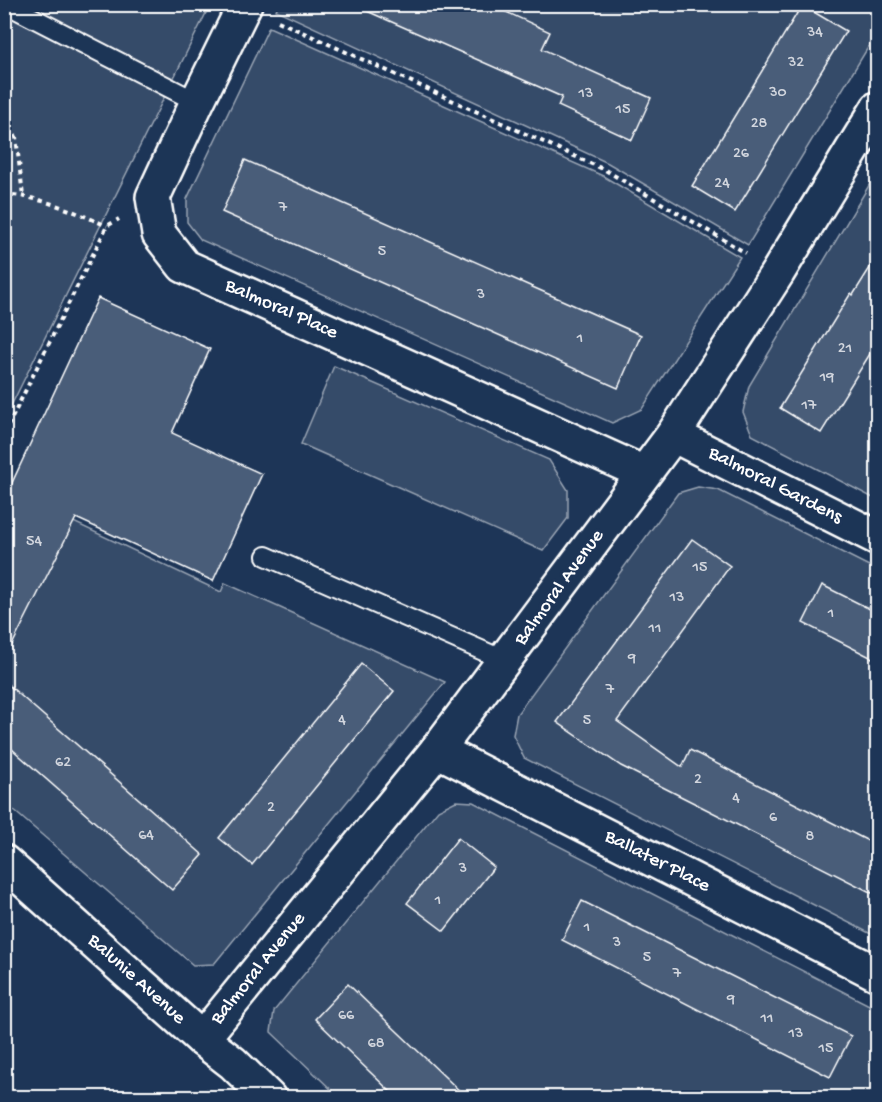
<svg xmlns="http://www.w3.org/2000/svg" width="882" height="1102" viewBox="0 0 882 1102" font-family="'Gochi Hand',sans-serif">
	<rect width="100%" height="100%" fill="#1d3557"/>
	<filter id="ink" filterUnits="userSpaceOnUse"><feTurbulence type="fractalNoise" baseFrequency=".0167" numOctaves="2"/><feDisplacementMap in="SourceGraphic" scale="12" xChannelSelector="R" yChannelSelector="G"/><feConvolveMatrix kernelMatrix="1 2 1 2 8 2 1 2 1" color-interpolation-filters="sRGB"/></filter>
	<g filter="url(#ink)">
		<g fill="#364b69" stroke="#9aa5b4" stroke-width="1.5">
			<polygon points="279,4 877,4 878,31 748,245 608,163 276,10"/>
			<polygon points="5,5 210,5 5,418"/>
			<polygon points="269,27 603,176 740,257 642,409 612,423 201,240 187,222 187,199"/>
			<polygon points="877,172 877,500 752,435 743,412 749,386"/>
			<polygon points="334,366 549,460 568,490 568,518 543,551 301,444"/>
			<polygon points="698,487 718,490 877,570 877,937 524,758 513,735 517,714 678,493"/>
			<polygon points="4,489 221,592 225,583 445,682 214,964 193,965 5,803"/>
			<polygon points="456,801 473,802 877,1009 877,1097 339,1097 271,1032 274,1011 438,810"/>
		</g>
		<g fill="#4a5d79" stroke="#fff" stroke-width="1.5">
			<polygon points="351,4 489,4 550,32 542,49 651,98 632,140 558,106 562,97"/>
			<polygon points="802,5 846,31 735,212 692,186"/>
			<polygon points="245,160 641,335 618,388 222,212"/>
			<polygon points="878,255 878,341 821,433 780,408 851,293 853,295"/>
			<polygon points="98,298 210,349 172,433 262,474 213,581 76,518 4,661 4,500"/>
			<polygon points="692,539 730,566 617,721 682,767 690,750 878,846 878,896 621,766 557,722"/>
			<polygon points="822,585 878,613 878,661 803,623"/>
			<polygon points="361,664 394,691 252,865 219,838"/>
			<polygon points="4,681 203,855 172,890 4,742"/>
			<polygon points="458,838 494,867 444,931 407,903"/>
			<polygon points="582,901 851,1036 830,1077 562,940"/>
			<polygon points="348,984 377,1012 467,1098 397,1098 344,1047 315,1019"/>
		</g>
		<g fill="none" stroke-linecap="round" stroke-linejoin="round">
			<defs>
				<g id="lane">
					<polyline points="6,4 197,102"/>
					<polyline points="266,556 506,661"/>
				</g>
				<g id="street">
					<polyline points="245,4 197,102 153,197 159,234 184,266 644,473"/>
					<polyline points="673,435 878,538"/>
					<polyline points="437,750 878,974"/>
					<polyline points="202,1039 437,750 673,435 778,272 878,108"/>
				</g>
				<polyline id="secondary" points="4,862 202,1039 233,1063 269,1098"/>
			</defs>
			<use href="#lane" stroke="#fff" stroke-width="22"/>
			<use href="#street" stroke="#fff" stroke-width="38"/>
			<use href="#secondary" stroke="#fff" stroke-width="38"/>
			<g stroke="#fff" stroke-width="4" stroke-dasharray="4.5 4.5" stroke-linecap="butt">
				<polyline points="278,21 605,170 746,253"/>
				<polyline points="4,121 16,137 23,196"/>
				<path d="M4 194C41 197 74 211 107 226"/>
				<polyline points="4,434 107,226 119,219"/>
				<polyline points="200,1098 208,1090"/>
			</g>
			<use href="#lane" stroke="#1d3557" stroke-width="18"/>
			<use href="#street" stroke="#1d3557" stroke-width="33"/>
			<use href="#secondary" stroke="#1d3557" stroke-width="33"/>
		</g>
	</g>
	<g text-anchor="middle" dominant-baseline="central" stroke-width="6" stroke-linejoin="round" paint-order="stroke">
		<g font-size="16" fill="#d2d6de">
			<text x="815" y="33">34</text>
			<text x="796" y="63">32</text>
			<text x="778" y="93">30</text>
			<text x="586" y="94">13</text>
			<text x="623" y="110">15</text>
			<text x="759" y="124">28</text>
			<text x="741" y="154">26</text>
			<text x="722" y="184">24</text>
			<text x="283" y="208">7</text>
			<text x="382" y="252">5</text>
			<text x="481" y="295">3</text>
			<text x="580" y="339">1</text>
			<text x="845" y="349">21</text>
			<text x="827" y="378">19</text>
			<text x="809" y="406">17</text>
			<text x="34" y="542">54</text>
			<text x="700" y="568">15</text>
			<text x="677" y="598">13</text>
			<text x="831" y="614">1</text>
			<text x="655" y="629">11</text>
			<text x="632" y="659">9</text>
			<text x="610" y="690">7</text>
			<text x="342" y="721">4</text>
			<text x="587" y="721">5</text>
			<text x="63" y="763">62</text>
			<text x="698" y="780">2</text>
			<text x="736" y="799">4</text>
			<text x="271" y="808">2</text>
			<text x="773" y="818">6</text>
			<text x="146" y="836">64</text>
			<text x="810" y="837">8</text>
			<text x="463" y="869">3</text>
			<text x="438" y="901">1</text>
			<text x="587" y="928">1</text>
			<text x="617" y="943">3</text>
			<text x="647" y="958">5</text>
			<text x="677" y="974">7</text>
			<text x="731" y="1000">9</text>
			<text x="346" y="1016">66</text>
			<text x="767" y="1019">11</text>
			<text x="796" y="1034">13</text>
			<text x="376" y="1044">68</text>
			<text x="826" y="1049">15</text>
		</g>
		<g font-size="20" fill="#fff" stroke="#1d3557">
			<text transform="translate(281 310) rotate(24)">Balmoral Place</text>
			<text transform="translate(775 486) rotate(27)">Balmoral Gardens</text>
			<text transform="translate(560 588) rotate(-54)">Balmoral Avenue</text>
			<text transform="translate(657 862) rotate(27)">Ballater Place</text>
			<text transform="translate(259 969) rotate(-51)">Balmoral Avenue</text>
			<text transform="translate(136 980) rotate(42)">Balunie Avenue</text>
		</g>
	</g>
	<rect width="882" height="1102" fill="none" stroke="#1d3557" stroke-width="24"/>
	<rect x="12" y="12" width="858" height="1078" fill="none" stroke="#fff" stroke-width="2" filter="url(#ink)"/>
</svg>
